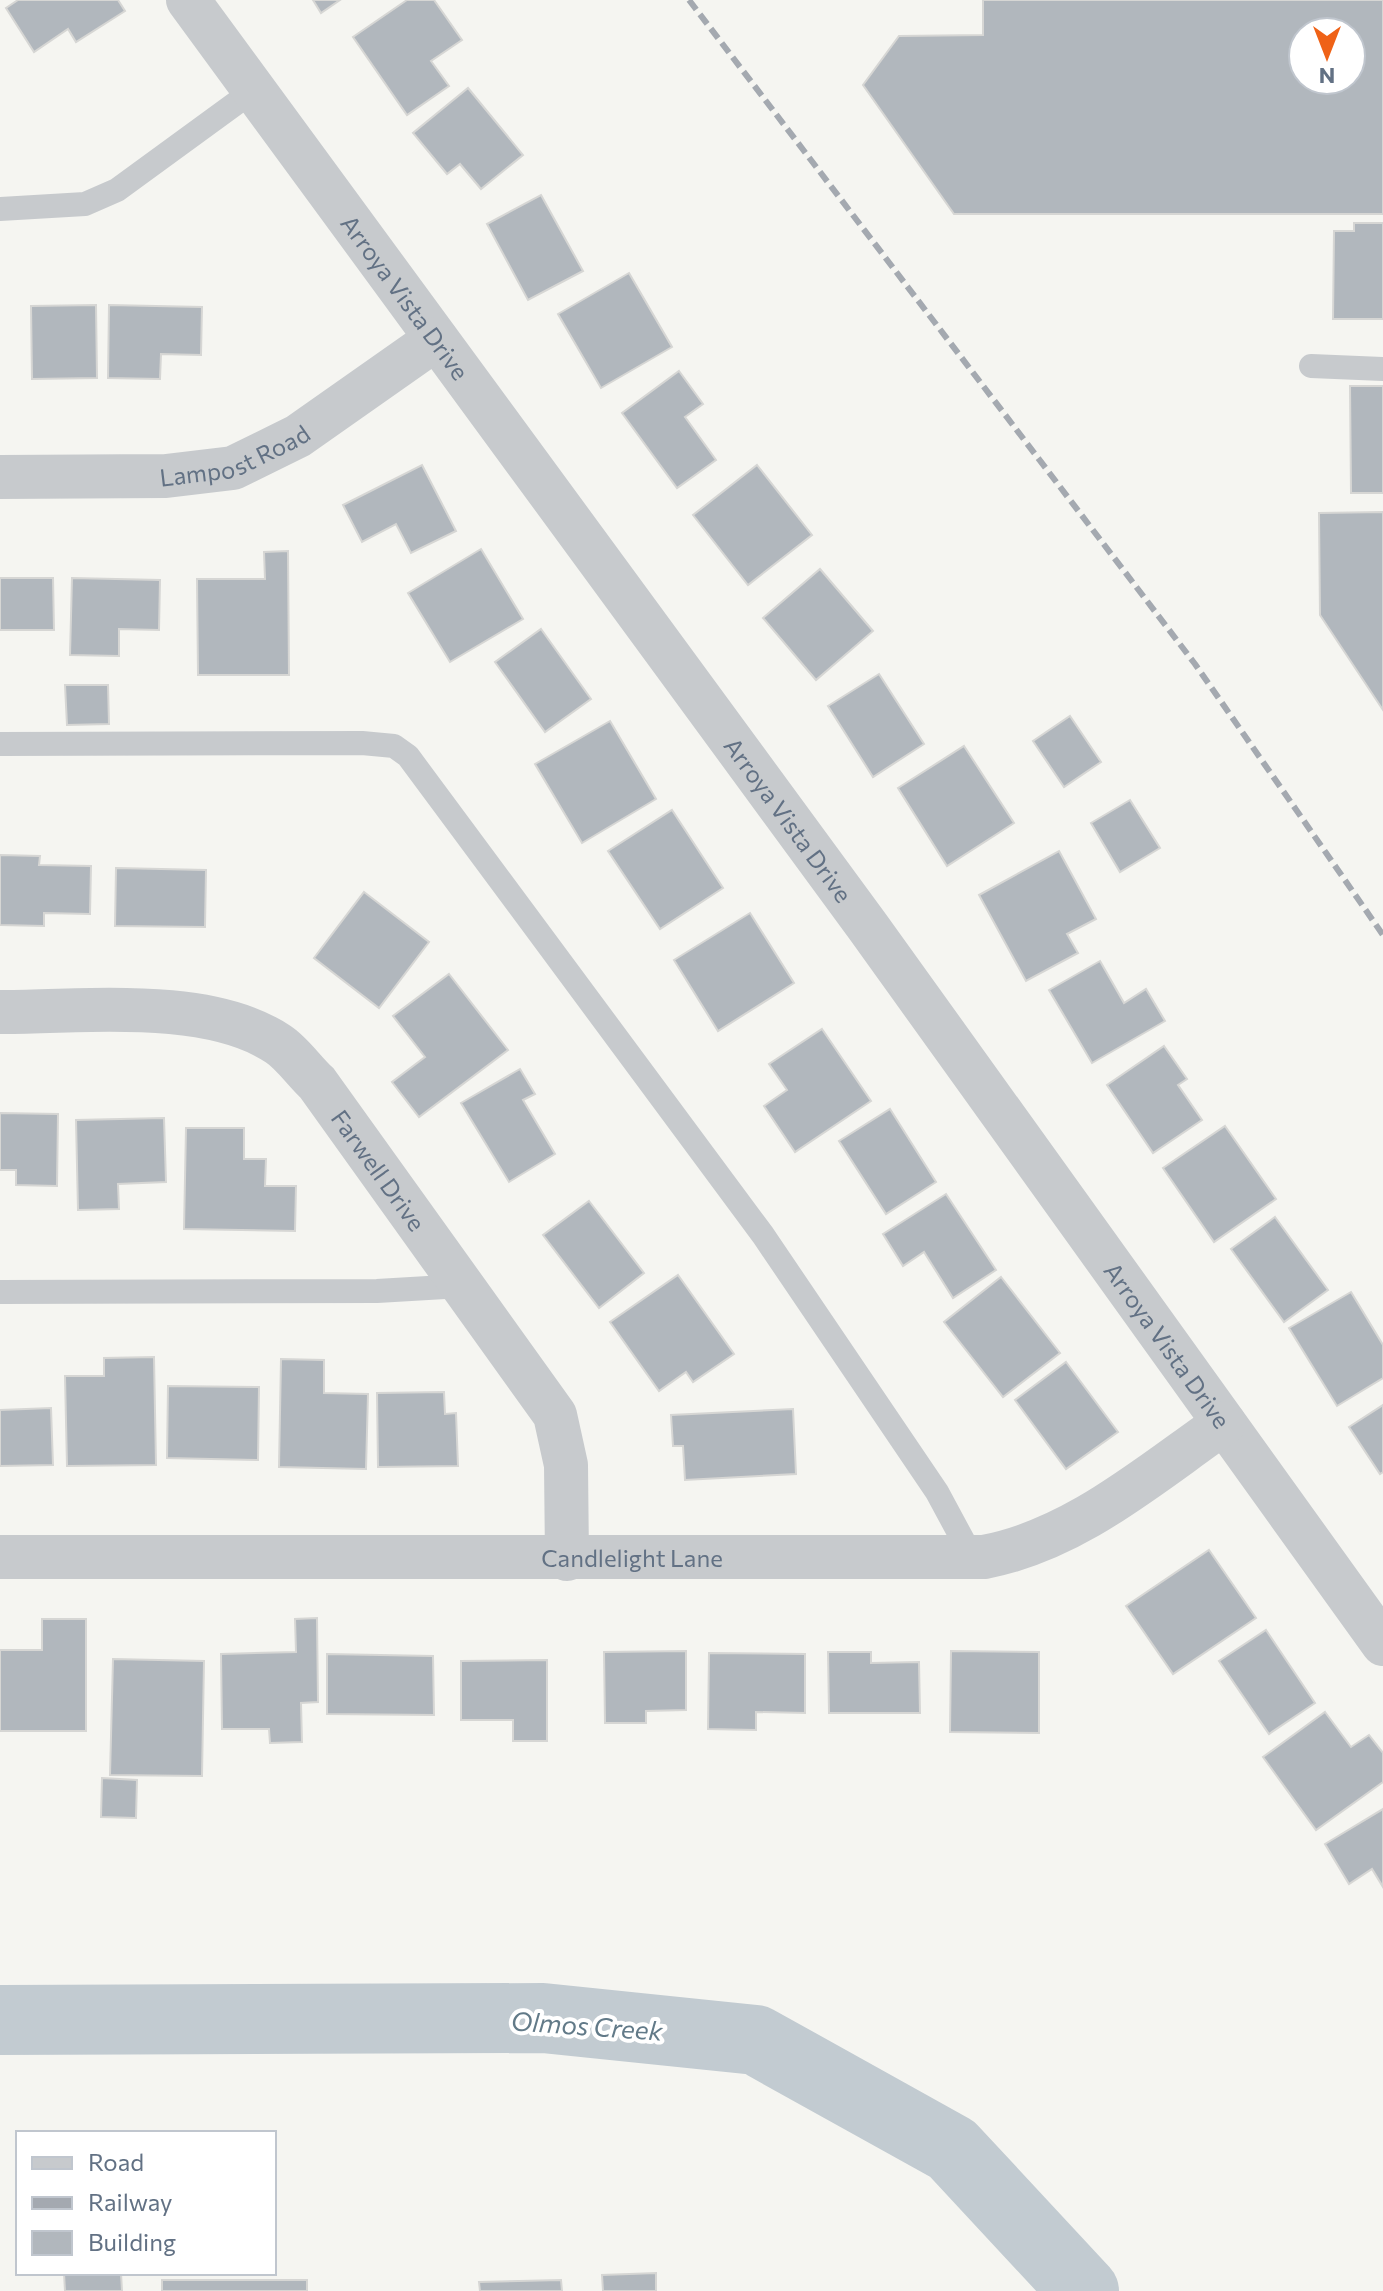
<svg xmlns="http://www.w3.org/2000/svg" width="1383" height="2291" viewBox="0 0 1383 2291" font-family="Commissioner,sans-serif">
	<rect width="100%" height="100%" fill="#f5f5f1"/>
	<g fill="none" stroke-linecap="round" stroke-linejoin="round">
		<polyline stroke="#c2cbd1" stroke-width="70" points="0,2020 543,2018 756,2040 952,2149 1084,2291"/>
	</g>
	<g fill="#b1b7bd" stroke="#d6d6d4" stroke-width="2" fill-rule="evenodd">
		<polygon points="18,0 118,0 125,11 76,42 68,29 34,52 6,8"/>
		<polygon points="313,0 340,0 321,13"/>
		<polygon points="407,0 434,0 462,40 431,61 449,86 407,115 353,37"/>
		<path d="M983 0H1383V214H954L863 85 899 36 983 35ZM1303 32H1351V80H1303Z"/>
		<polygon points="468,88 523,155 481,189 460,164 447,174 413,133"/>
		<polygon points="541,195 583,271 528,300 487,224"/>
		<polygon points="1354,223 1383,223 1383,319 1333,319 1334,231 1354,231"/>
		<polygon points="629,273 672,347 601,388 558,314"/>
		<polygon points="96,305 97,378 32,379 31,306"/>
		<polygon points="109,305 202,307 201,355 161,354 160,379 108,378"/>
		<polygon points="679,371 703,404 685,417 716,460 677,488 622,413"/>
		<polygon points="1350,386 1383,386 1383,493 1351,493"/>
		<polygon points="422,465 456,531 411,553 396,524 362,542 343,505"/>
		<polygon points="757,465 812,535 748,585 693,515"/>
		<polygon points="1383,512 1383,710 1320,615 1319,513"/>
		<polygon points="481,549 523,619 450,662 408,593"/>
		<polygon points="288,551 289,675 198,675 197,579 265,579 264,552"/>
		<polygon points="820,569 873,631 816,680 763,618"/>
		<polygon points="0,578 53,578 54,630 0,630"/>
		<polygon points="72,578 160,580 159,630 119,629 119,656 70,655"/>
		<polygon points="541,629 591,699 545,732 495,662"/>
		<polygon points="879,674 924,744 873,777 828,706"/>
		<polygon points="65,685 108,685 109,724 67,725"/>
		<polygon points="1070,716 1101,762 1064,787 1033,741"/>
		<polygon points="610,721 656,799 582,843 535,764"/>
		<polygon points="964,746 1014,823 947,866 898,788"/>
		<polygon points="1130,800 1160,848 1120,872 1091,823"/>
		<polygon points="672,810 723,888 660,929 608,851"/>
		<polygon points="1059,851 1096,919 1067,934 1078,953 1026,981 979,895"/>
		<polygon points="0,855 40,856 39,865 91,866 90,914 44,913 44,926 0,925"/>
		<polygon points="116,868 206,870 205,927 115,926"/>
		<polygon points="364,892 429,942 379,1008 314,958"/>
		<polygon points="750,913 794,983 718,1031 674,960"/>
		<polygon points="1100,961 1124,1003 1146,989 1165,1021 1092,1063 1049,990"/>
		<polygon points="449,974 508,1050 419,1117 392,1082 425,1057 393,1016"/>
		<polygon points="822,1029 871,1101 795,1152 764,1106 787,1090 769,1064"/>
		<polygon points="1164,1046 1187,1079 1178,1085 1202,1120 1153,1153 1107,1085"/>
		<polygon points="520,1069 535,1094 523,1100 555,1154 509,1182 461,1103"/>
		<polygon points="890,1109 936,1182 886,1214 839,1141"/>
		<polygon points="0,1113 58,1114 57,1186 16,1185 16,1170 0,1170"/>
		<polygon points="164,1118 166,1182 118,1184 119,1209 78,1210 76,1120"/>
		<polygon points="1225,1126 1276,1199 1214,1242 1163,1168"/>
		<polygon points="186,1128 244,1128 244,1159 266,1159 265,1186 296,1186 295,1231 184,1229"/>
		<polygon points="946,1194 996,1270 953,1298 924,1252 903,1266 883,1234"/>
		<polygon points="589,1201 644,1273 599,1308 543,1235"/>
		<polygon points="1275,1217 1328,1290 1284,1322 1231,1249"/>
		<polygon points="678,1275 734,1354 693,1382 686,1372 659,1391 610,1322"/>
		<polygon points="1001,1277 1060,1353 1003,1397 944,1322"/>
		<polygon points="1351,1292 1383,1345 1383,1378 1337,1406 1289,1328"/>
		<polygon points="154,1357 156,1465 67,1466 65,1376 104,1376 104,1358"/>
		<polygon points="281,1359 324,1360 324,1393 368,1394 366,1469 279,1467"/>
		<polygon points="1066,1362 1118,1432 1066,1469 1015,1400"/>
		<polygon points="168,1386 259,1387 258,1460 167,1458"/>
		<polygon points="444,1392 445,1414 456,1413 458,1466 378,1467 377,1393"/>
		<polygon points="1383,1405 1383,1472 1380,1474 1349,1427"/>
		<polygon points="51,1408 53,1465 0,1466 0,1410"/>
		<polygon points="793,1409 796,1474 685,1480 683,1446 673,1446 671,1415"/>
		<polygon points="1209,1550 1256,1618 1173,1674 1126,1606"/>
		<polygon points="317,1618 318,1702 301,1703 302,1742 270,1743 269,1729 222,1729 221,1654 296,1652 295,1619"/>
		<polygon points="42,1619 86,1619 86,1731 0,1731 0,1650 42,1650"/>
		<polygon points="1266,1630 1315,1703 1269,1734 1219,1661"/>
		<polygon points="686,1651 686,1710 646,1711 646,1723 605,1723 604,1652"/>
		<polygon points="951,1651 1039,1652 1039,1733 950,1732"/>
		<polygon points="828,1652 871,1652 871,1663 919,1662 920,1713 829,1713"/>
		<polygon points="709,1653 805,1654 805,1713 756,1712 756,1730 708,1729"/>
		<polygon points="327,1654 433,1656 434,1715 327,1714"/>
		<polygon points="113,1659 204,1661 202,1776 110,1775"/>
		<polygon points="547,1660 547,1741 513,1741 513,1720 461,1720 461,1661"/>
		<polygon points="1325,1712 1351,1747 1369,1735 1383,1753 1383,1782 1316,1830 1263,1757"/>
		<polygon points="102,1778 137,1780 136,1818 101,1817"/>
		<polygon points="1383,1809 1383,1887 1372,1869 1349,1884 1325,1844"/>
		<polygon points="64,2273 121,2273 122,2291 65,2291"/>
		<polygon points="656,2273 656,2291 603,2291 602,2275"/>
		<rect x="162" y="2280" width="145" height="11"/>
		<polygon points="561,2280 562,2291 480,2291 479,2282"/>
	</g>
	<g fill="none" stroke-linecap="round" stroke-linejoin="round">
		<g stroke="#c7cacd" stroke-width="24">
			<polyline points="0,209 85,204 117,190 254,90"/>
			<polyline points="1311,366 1383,369"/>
			<polyline points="0,744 362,743 394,746 408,756 763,1235 937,1492 972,1557"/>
			<polyline points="0,1292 377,1291 462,1286"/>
		</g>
		<g stroke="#c7cacd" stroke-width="44">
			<path id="s1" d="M188 0 868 927 1383 1644"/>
			<path id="s2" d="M0 477 166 476 233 468 298 436 436 339"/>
			<path id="s3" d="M0 1012C81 1012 208 997 278 1044 292 1053 304 1071 317 1083L555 1415 566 1465 567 1559"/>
			<path id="s4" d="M0 1557H984C1075 1540 1149 1475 1224 1423"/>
		</g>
		<polyline stroke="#a4a9b0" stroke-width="6" stroke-dasharray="12 6" stroke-linecap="butt" points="689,0 1195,664 1383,935"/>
	</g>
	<g text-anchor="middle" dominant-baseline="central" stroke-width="8" stroke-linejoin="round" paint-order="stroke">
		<g font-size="24" fill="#627184" stroke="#fff">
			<text stroke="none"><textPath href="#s1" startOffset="368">Arroya Vista Drive</textPath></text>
			<text stroke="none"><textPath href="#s2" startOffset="238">Lampost Road</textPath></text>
			<text stroke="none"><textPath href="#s1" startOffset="1016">Arroya Vista Drive</textPath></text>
			<text stroke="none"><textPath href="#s3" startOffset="446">Farwell Drive</textPath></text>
			<text stroke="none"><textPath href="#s1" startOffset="1664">Arroya Vista Drive</textPath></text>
			<text stroke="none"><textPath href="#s4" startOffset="632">Candlelight Lane</textPath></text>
		</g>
		<g font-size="26" font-style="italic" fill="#627a88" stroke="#fff">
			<text transform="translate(587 2025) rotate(4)">Olmos Creek</text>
		</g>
	</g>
	<rect x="16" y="2131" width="260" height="144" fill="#ffffff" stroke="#c0c6ce" stroke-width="2"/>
	<rect x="32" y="2157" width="40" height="12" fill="#c7cacd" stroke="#c0c6ce" stroke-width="2"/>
	<text x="88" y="2171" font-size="24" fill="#627184">Road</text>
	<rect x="32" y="2197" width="40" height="12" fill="#a4a9b0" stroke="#c0c6ce" stroke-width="2"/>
	<text x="88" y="2211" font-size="24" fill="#627184">Railway</text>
	<rect x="32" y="2231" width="40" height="24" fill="#b1b7bd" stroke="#c0c6ce" stroke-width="2"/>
	<text x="88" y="2251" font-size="24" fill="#627184">Building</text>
	<g transform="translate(1327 56) rotate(180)"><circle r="38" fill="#ffffff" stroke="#c0c6ce" stroke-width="2"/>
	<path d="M0-6L14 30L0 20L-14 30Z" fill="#ef6217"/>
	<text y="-12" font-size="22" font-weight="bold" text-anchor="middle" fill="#627184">N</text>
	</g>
</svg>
